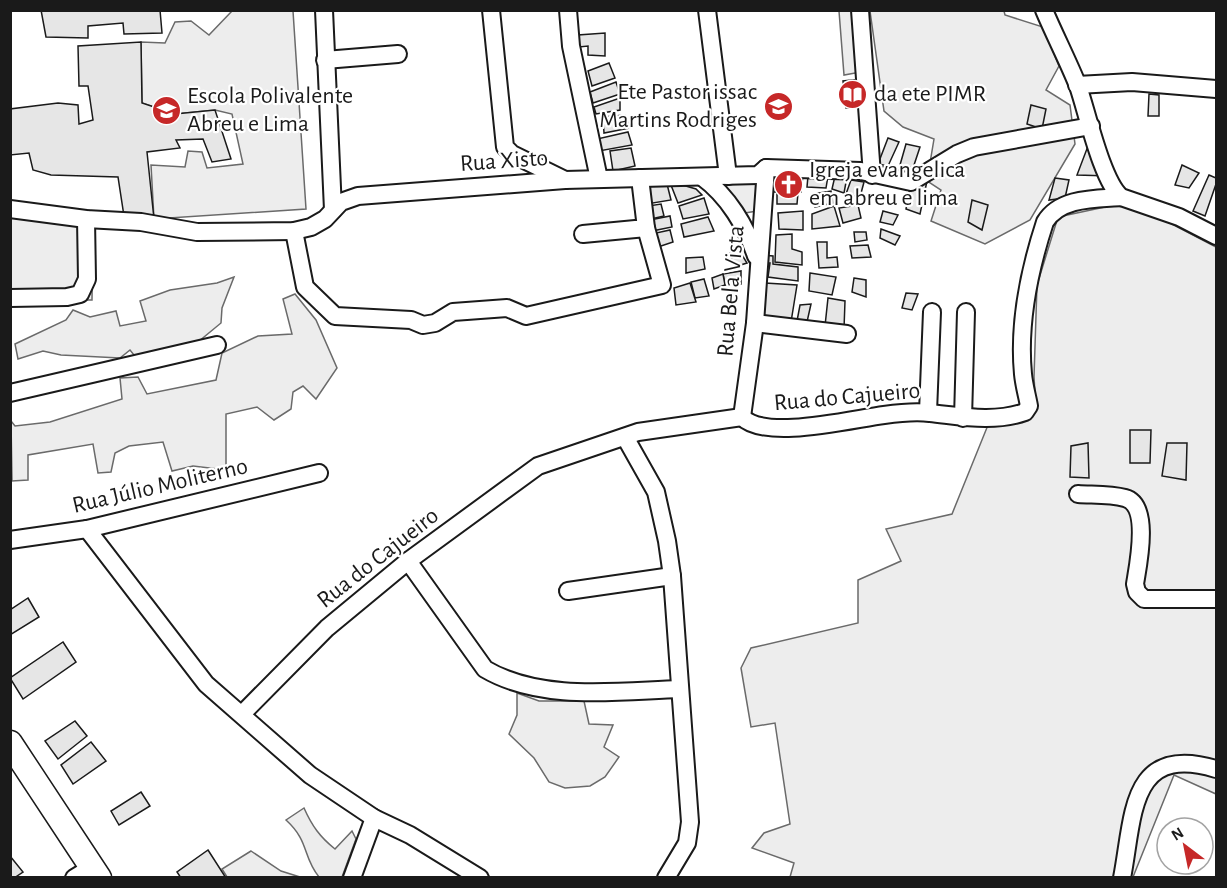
<svg xmlns="http://www.w3.org/2000/svg" width="1227" height="888" viewBox="0 0 1227 888" font-family="'Alegreya Sans',sans-serif">
	<rect width="100%" height="100%" fill="#fff"/>
	<g fill="#ededed" stroke="#6a6a6a" stroke-width="1.5">
		<polygon points="232,11 293,11 306,209 154,219 151,165 185,167 188,151 202,152 207,168 243,164 232,114 215,110 175,114 142,103 141,42 165,43 175,22 191,21 209,35"/>
		<polygon points="839,11 853,11 861,72 844,75"/>
		<polygon points="870,11 1004,11 1005,15 1043,27 1059,66 1046,90 1070,105 1075,144 1030,220 985,244 931,221 941,190 927,181 934,139 903,127 884,111"/>
		<polygon points="762,179 757,211 745,213 721,182"/>
		<polygon points="1119,204 1170,223 1216,247 1216,794 1174,775 1133,877 790,877 794,863 752,848 764,833 790,824 775,723 751,727 741,668 751,648 858,623 858,580 901,561 886,529 952,514 988,425 1036,409 1034,377 1037,285 1058,217"/>
		<polygon points="10,210 93,216 92,300 11,300"/>
		<polygon points="234,277 222,308 221,323 193,346 138,360 130,350 120,358 61,355 43,351 18,359 15,344 66,320 73,310 90,317 116,311 120,326 146,321 140,301 170,290 217,283"/>
		<polygon points="295,294 316,320 337,368 316,399 303,386 293,392 291,409 274,420 257,407 226,414 226,470 193,466 172,471 163,442 129,446 115,453 111,472 98,473 93,444 28,455 28,480 12,481 11,421 15,426 50,422 122,399 120,378 138,377 147,394 216,380 222,353 258,336 292,334 283,299"/>
		<polygon points="517,693 539,701 584,701 589,724 613,725 604,747 619,757 605,777 590,786 565,788 549,782 534,758 509,734 517,715"/>
		<path d="M304 808C312 826 320 837 335 849L352 831 356 839 342 877H319C302 856 310 842 286 820Z"/>
		<polygon points="251,851 281,871 300,877 227,877 222,869"/>
	</g>
	<g fill="#e6e6e6" stroke="#1a1a1a" stroke-width="1.5">
		<polygon points="41,10 160,10 162,33 124,34 123,23 88,26 88,38 46,37"/>
		<polygon points="605,33 605,56 588,55 588,46 579,47 578,35"/>
		<polygon points="141,42 142,103 175,114 215,110 231,159 212,162 203,139 176,140 180,148 147,152 154,219 124,216 118,177 51,175 33,170 29,153 10,155 10,109 58,103 78,105 79,124 93,120 88,86 79,86 78,46"/>
		<polygon points="609,63 615,78 592,86 588,71"/>
		<polygon points="861,79 864,106 846,108 843,81"/>
		<polygon points="616,82 620,94 593,103 590,92"/>
		<polygon points="1149,94 1159,95 1159,116 1148,116"/>
		<polygon points="620,98 620,110 596,114 594,107"/>
		<polygon points="1031,105 1046,109 1042,129 1027,124"/>
		<polygon points="625,115 630,128 604,133 603,117"/>
		<polygon points="628,132 632,145 599,151 597,139"/>
		<polygon points="888,138 899,142 888,166 878,164"/>
		<polygon points="906,144 920,147 913,168 900,165"/>
		<polygon points="1088,146 1109,176 1077,175"/>
		<polygon points="631,148 635,166 613,171 610,151"/>
		<polygon points="1182,165 1199,173 1189,188 1175,185"/>
		<polygon points="803,175 801,192 773,192 774,176"/>
		<polygon points="1209,175 1216,178 1216,184 1205,216 1193,211"/>
		<polygon points="808,176 828,176 826,188 807,187"/>
		<polygon points="835,176 847,177 844,193 832,189"/>
		<polygon points="1055,178 1069,180 1065,198 1049,200"/>
		<polygon points="851,180 864,182 860,197 846,194"/>
		<polygon points="927,181 920,214 906,209 910,187"/>
		<polygon points="667,184 671,200 647,204 645,187"/>
		<polygon points="679,184 696,189 702,195 678,203 671,185"/>
		<polygon points="831,191 833,203 815,207 812,194"/>
		<polygon points="798,193 797,204 777,204 777,194"/>
		<polygon points="704,198 709,214 683,219 679,206"/>
		<polygon points="972,200 988,205 982,230 968,222"/>
		<polygon points="661,204 664,216 651,219 648,206"/>
		<polygon points="858,205 861,218 843,223 839,208"/>
		<polygon points="834,206 840,226 812,229 812,214"/>
		<polygon points="803,211 803,230 779,229 778,213"/>
		<polygon points="883,211 898,215 893,225 880,222"/>
		<polygon points="670,216 672,227 652,231 650,220"/>
		<polygon points="708,217 714,231 684,237 681,224"/>
		<polygon points="881,229 900,236 895,245 880,238"/>
		<polygon points="670,230 673,242 658,247 656,233"/>
		<polygon points="854,232 866,232 867,240 855,242"/>
		<polygon points="792,234 792,249 802,252 802,265 775,262 776,235"/>
		<polygon points="817,242 827,242 827,258 837,257 838,267 819,268"/>
		<polygon points="868,245 871,257 852,258 850,246"/>
		<polygon points="739,250 747,263 734,267 730,253"/>
		<polygon points="762,255 773,256 773,264 798,267 798,281 768,277 770,263 762,263"/>
		<polygon points="703,257 705,269 686,273 686,258"/>
		<polygon points="741,271 741,284 725,285 723,274"/>
		<polygon points="810,273 836,277 832,295 809,291"/>
		<polygon points="723,274 725,285 714,289 712,278"/>
		<polygon points="854,278 866,280 866,297 852,292"/>
		<polygon points="704,279 709,296 695,298 691,282"/>
		<polygon points="690,283 696,302 676,305 674,288"/>
		<polygon points="765,283 797,285 791,322 759,320"/>
		<polygon points="906,293 918,294 912,310 902,308"/>
		<polygon points="828,298 845,301 844,329 825,326"/>
		<polygon points="811,304 807,322 797,321 800,305"/>
		<polygon points="1130,430 1151,430 1150,463 1130,463"/>
		<polygon points="1088,443 1089,478 1070,477 1071,446"/>
		<polygon points="1167,443 1187,443 1186,480 1162,476"/>
		<polygon points="28,598 39,617 10,635 10,610"/>
		<polygon points="63,642 76,662 23,699 10,678"/>
		<polygon points="75,721 87,736 58,759 45,741"/>
		<polygon points="91,742 106,761 73,784 61,765"/>
		<polygon points="141,792 150,806 119,825 111,811"/>
		<polygon points="208,850 226,878 181,878 177,872"/>
		<polygon points="10,856 23,872 14,878 10,878"/>
	</g>
	<g fill="none" stroke-linecap="round" stroke-linejoin="round">
		<defs>
			<g id="minor">
				<polyline points="324,10 333,210"/>
				<polyline points="491,10 505,147 512,154 565,180"/>
				<polyline points="568,10 571,46 599,179"/>
				<polyline points="707,10 728,176"/>
				<polyline points="860,10 872,175"/>
				<path d="M1044 10C1055 36 1068 61 1078 86 1087 112 1102 181 1121 197L1179 217 1216 236"/>
				<polyline points="325,60 398,54"/>
				<polyline points="1077,85 1132,82 1216,89"/>
				<path d="M702 177C728 196 746 226 756 256"/>
				<polyline points="10,209 86,219 141,222 197,232 294,231 311,227 325,219 341,202 358,196 565,180 758,175 766,168 861,171 911,182 957,154 974,147 1091,126"/>
				<polyline points="294,231 305,287 335,316 411,320 423,325 435,323 453,312 507,308 526,316 662,285 646,228"/>
				<polyline points="583,234 646,228 640,178"/>
				<polyline points="10,298 67,297 80,294 87,279 86,219"/>
				<polyline points="755,323 847,334"/>
				<polyline points="10,393 217,345"/>
				<polyline points="928,412 932,312"/>
				<path d="M742 417C765 441 852 419 884 415 898 413 915 411 930 413 960 416 994 423 1025 412L1029 406C1027 395 1024 385 1023 374 1018 322 1029 271 1045 222 1060 197 1096 199 1121 197"/>
				<polyline points="742,417 755,323 766,168"/>
				<polyline points="963,418 966,312"/>
				<polyline points="625,437 656,492 667,541 672,576 690,822 687,843 666,878"/>
				<path d="M1078 494C1093 495 1110 494 1125 498 1151 505 1138 565 1135 584L1137 592 1144 599H1216"/>
				<polyline points="87,529 206,684 310,775 374,818 410,835 480,878"/>
				<polyline points="10,540 87,529 319,473"/>
				<path d="M408 561 485 669C541 702 617 691 680 689"/>
				<polyline points="568,591 672,576"/>
				<polyline points="243,713 327,628 408,561 538,466 638,432 742,417"/>
				<polyline points="74,878 92,867"/>
				<polyline points="352,878 374,818"/>
				<path d="M1122 878C1134 816 1129 743 1216 769"/>
			</g>
			<polyline id="highway" points="10,743 99,878"/>
		</defs>
		<use href="#minor" stroke="#1a1a1a" stroke-width="20"/>
		<use href="#highway" stroke="#1a1a1a" stroke-width="27"/>
		<use href="#minor" stroke="#fff" stroke-width="16"/>
		<use href="#highway" stroke="#fff" stroke-width="24"/>
	</g>
	<defs>
		<symbol id="library-disc" viewBox="-11 -11 22 22"><circle r="9.5" fill="#c62828" stroke="#fff"/><path d="M-6-4Q-3-5.5-.7-3.5V5Q-3 3-6 4ZM6-4Q3-5.5 .7-3.5V5Q3 3 6 4Z" fill="#fff"/></symbol>
		<symbol id="school-disc" viewBox="-11 -11 22 22"><circle r="9.5" fill="#c62828" stroke="#fff"/><path d="M0-5L7-2L0 1L-7-2ZM-4 1L0 2.5L4 1V4Q0 6-4 4Z" fill="#fff"/></symbol>
		<symbol id="church-disc" viewBox="-11 -11 22 22"><circle r="9.5" fill="#c62828" stroke="#fff"/><path d="M-1.2-6h2.4v3.5h3.3v2.4h-3.3V6h-2.4V-.1h-3.3v-2.4h3.3Z" fill="#fff"/></symbol>
	</defs>
	<g fill-rule="evenodd">
		<use href="#library-disc" x="836" y="78" width="33" height="33"/>
		<use href="#school-disc" x="762" y="90" width="33" height="33"/>
		<use href="#school-disc" x="150" y="94" width="33" height="33"/>
		<use href="#church-disc" x="772" y="168" width="33" height="33"/>
	</g>
	<g text-anchor="middle" dominant-baseline="central" stroke-width="4.5" stroke-linejoin="round" paint-order="stroke">
		<g font-size="24" fill="#1a1a1a" stroke="#fff" text-anchor="start">
			<text x="757" y="92" text-anchor="end">Ete Pastor issac<tspan x="757" dy="28">Martins Rodriges</tspan></text>
			<text x="874" y="94">da ete PIMR</text>
			<text x="187" y="96">Escola Polivalente<tspan x="187" dy="28">Abreu e Lima</tspan></text>
			<text x="809" y="170">Igreja evangelica<tspan x="809" dy="28">em abreu e lima</tspan></text>
		</g>
		<g font-size="24" fill="#1a1a1a" stroke="#fff">
			<text transform="translate(504 161) rotate(-4)">Rua Xisto</text>
			<text transform="translate(731 291) rotate(-85)">Rua Bela Vista</text>
			<text transform="translate(847 397) rotate(-5)">Rua do Cajueiro</text>
			<text transform="translate(160 486) rotate(-13)">Rua Júlio Moliterno</text>
			<text transform="translate(378 558) rotate(-38)">Rua do Cajueiro</text>
		</g>
	</g>
	<rect width="1227" height="888" fill="none" stroke="#1a1a1a" stroke-width="24"/>
	<g transform="translate(1185 846) rotate(328)"><circle r="28" fill="#ffffff" stroke="#a3a3a3" stroke-width="1.5"/>
	<path d="M0-4.5L10 22L0 15L-10 22Z" fill="#c62828"/>
	<text y="-9" font-size="16" font-weight="bold" text-anchor="middle" fill="#1a1a1a">N</text>
	</g>
</svg>
